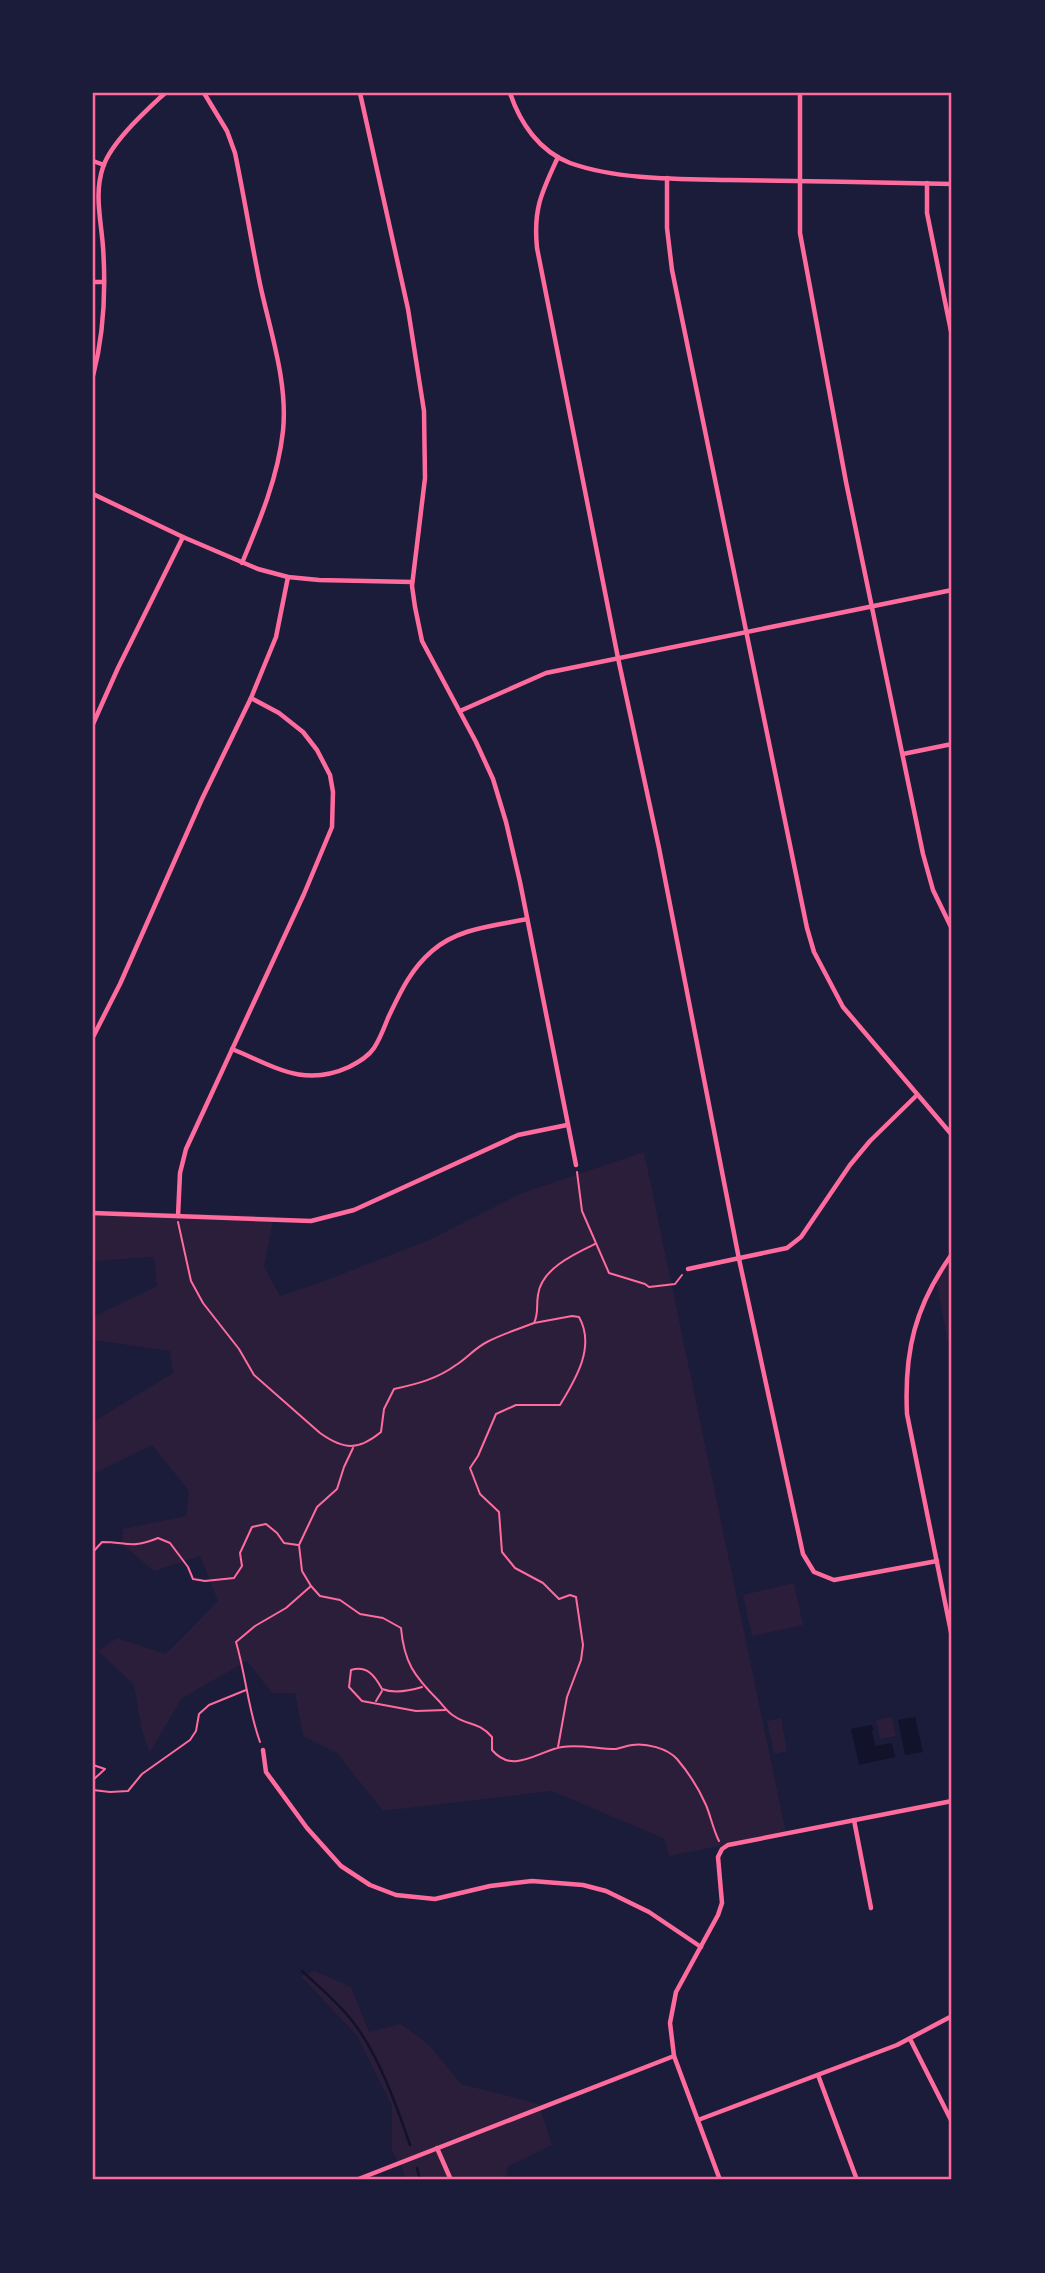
<svg xmlns="http://www.w3.org/2000/svg" width="1045" height="2273" viewBox="0 0 1045 2273" font-family="'Space Grotesk',sans-serif">
	<rect width="100%" height="100%" fill="#1b1b3a"/>
	<g fill="#2a1e3b">
		<polygon points="644,1152 786,1833 669,1856 665,1839 552,1791 383,1811 337,1753 303,1736 295,1693 272,1693 247,1661 182,1698 150,1752 142,1731 134,1685 98,1651 117,1638 166,1654 218,1601 200,1556 154,1571 122,1544 123,1529 186,1516 189,1491 152,1445 93,1474 93,1422 173,1373 170,1351 93,1340 93,1317 157,1286 154,1257 93,1261 93,1211 274,1216 264,1266 280,1296 322,1282 431,1239 522,1193"/>
		<polygon points="952,1254 952,1363 936,1280"/>
		<polygon points="794,1583 803,1625 752,1636 743,1595"/>
		<polygon points="892,1717 896,1736 880,1739 876,1721 884,1718"/>
		<polygon points="781,1718 787,1751 774,1754 767,1721"/>
		<polygon points="315,1971 351,1987 369,2032 401,2024 429,2045 461,2084 539,2104 552,2145 507,2167 506,2180 403,2180 404,2172 392,2151 392,2106 357,2036 301,1976"/>
	</g>
	<g fill="#12122b">
		<polygon points="915,1717 923,1752 905,1755 898,1720"/>
		<polygon points="871,1725 874,1729 872,1730 875,1746 892,1743 895,1757 859,1765 851,1729"/>
	</g>
	<g fill="none" stroke-linecap="round" stroke-linejoin="round">
		<g stroke="#12122b" stroke-width="2.5">
			<path d="M302 1971C318 1986 335 2000 349 2017 377 2050 396 2104 410 2145"/>
			<polyline points="417,2168 420,2180"/>
		</g>
		<g stroke="#ff6b9d" stroke-width="2">
			<polyline points="577,1172 582,1211 609,1273 645,1284 649,1287 675,1284 682,1275"/>
			<path d="M178 1222 191 1281 203 1303 239 1349 254 1375 320 1433C344 1450 358 1451 381 1432L384 1409 394 1389C417 1384 437 1379 456 1365 467 1358 475 1348 487 1342 502 1334 519 1329 534 1323 539 1313 536 1306 538 1295 541 1269 574 1254 595 1244"/>
			<path d="M534 1323 572 1316 579 1317C596 1347 575 1380 560 1405H516L496 1414 478 1456 470 1468 480 1494 499 1512 502 1552 515 1568 543 1583 559 1599 570 1595 576 1597 583 1645 581 1660 567 1697 558 1747"/>
			<path d="M353 1448 344 1467 337 1489 317 1507 299 1545 302 1571 311 1586 320 1596 340 1600 360 1614 383 1618 401 1628C404 1662 414 1676 438 1700 443 1705 447 1712 454 1716 468 1726 478 1721 492 1737V1750C513 1775 538 1751 562 1747 580 1744 597 1749 616 1749 621 1748 626 1746 632 1745 646 1743 667 1748 677 1759 688 1772 699 1789 706 1805 711 1817 713 1829 719 1841"/>
			<path d="M93 1552 102 1542C127 1542 132 1549 158 1538L170 1543 188 1567 193 1579 205 1581 234 1578 242 1566 240 1553 252 1527 266 1524 277 1533 284 1543 298 1545"/>
			<path d="M422 1687C409 1691 395 1694 382 1689 375 1676 367 1665 351 1670L349 1687 362 1701 416 1711 446 1710"/>
			<polyline points="376,1701 382,1691"/>
			<path d="M260 1742C248 1709 246 1676 236 1642L255 1626 286 1608 311 1586"/>
			<polyline points="93,1765 105,1769 93,1780"/>
			<polyline points="93,1790 110,1792 128,1791 142,1774 190,1740 196,1731 199,1714 209,1705 246,1690"/>
		</g>
		<g stroke="#ff6b9d" stroke-width="4.5">
			<path d="M204 93 227 131 235 153C244 196 251 240 260 284 270 331 288 382 283 431 278 477 260 520 242 563"/>
			<polyline points="360,93 408,309 424,411 425,478 412,586 415,607 422,641 476,742 493,779 506,822 520,882 576,1165"/>
			<path d="M510 93C520 123 539 151 570 163 618 180 679 179 729 180 803 181 878 182 952 184"/>
			<polyline points="800,93 800,233 846,482 923,854 933,890 952,929"/>
			<path d="M558 157C542 192 533 208 537 248L618 658 659 848 739 1259 803 1554 814 1572 834 1580 937 1561"/>
			<polyline points="93,161 104,165"/>
			<polyline points="667,178 667,228 672,270 807,928 814,952 843,1007 952,1135"/>
			<polyline points="927,183 927,213 952,336"/>
			<polyline points="93,282 104,282"/>
			<path d="M93 376C104 334 106 291 103 247 101 219 94 194 103 167 112 141 146 111 165 93"/>
			<polyline points="93,494 183,537 258,569 288,577 319,580 412,582"/>
			<polyline points="460,711 546,673 952,590"/>
			<polyline points="93,724 118,668 183,537"/>
			<polyline points="903,754 952,744"/>
			<polyline points="93,1037 120,984 202,799 251,698 276,637 288,577"/>
			<path d="M232 1049C274 1066 303 1088 349 1067 359 1062 368 1057 374 1048 380 1039 384 1028 388 1018 400 993 410 970 432 951 458 928 494 926 527 919"/>
			<polyline points="93,1213 311,1221 354,1210 518,1135 567,1125"/>
			<polyline points="178,1216 180,1173 186,1149 304,894 332,827 333,792 330,775 317,750 303,732 279,713 251,698"/>
			<path d="M952 1254C915 1306 904 1351 907 1414L952 1637"/>
			<polyline points="688,1269 787,1248 801,1237 850,1165 870,1141 917,1095"/>
			<polyline points="263,1750 266,1772 307,1828 341,1866 370,1885 396,1895 435,1899 490,1886 532,1881 583,1885 606,1891 649,1912 701,1947"/>
			<polyline points="854,1820 871,1908"/>
			<polyline points="910,2039 952,2122"/>
			<polyline points="818,2075 857,2180"/>
			<polyline points="698,2120 897,2045 952,2016"/>
			<polyline points="437,2148 451,2180"/>
			<polyline points="356,2180 674,2056"/>
			<polyline points="720,2180 674,2056 670,2023 676,1992 718,1915 722,1903 718,1857 722,1849 728,1845 952,1801"/>
		</g>
	</g>
	<rect width="1045" height="2273" fill="none" stroke="#1b1b3a" stroke-width="189"/>
	<rect x="94" y="94" width="856" height="2084" fill="none" stroke="#ff6b9d" stroke-width="2.5"/>
</svg>
